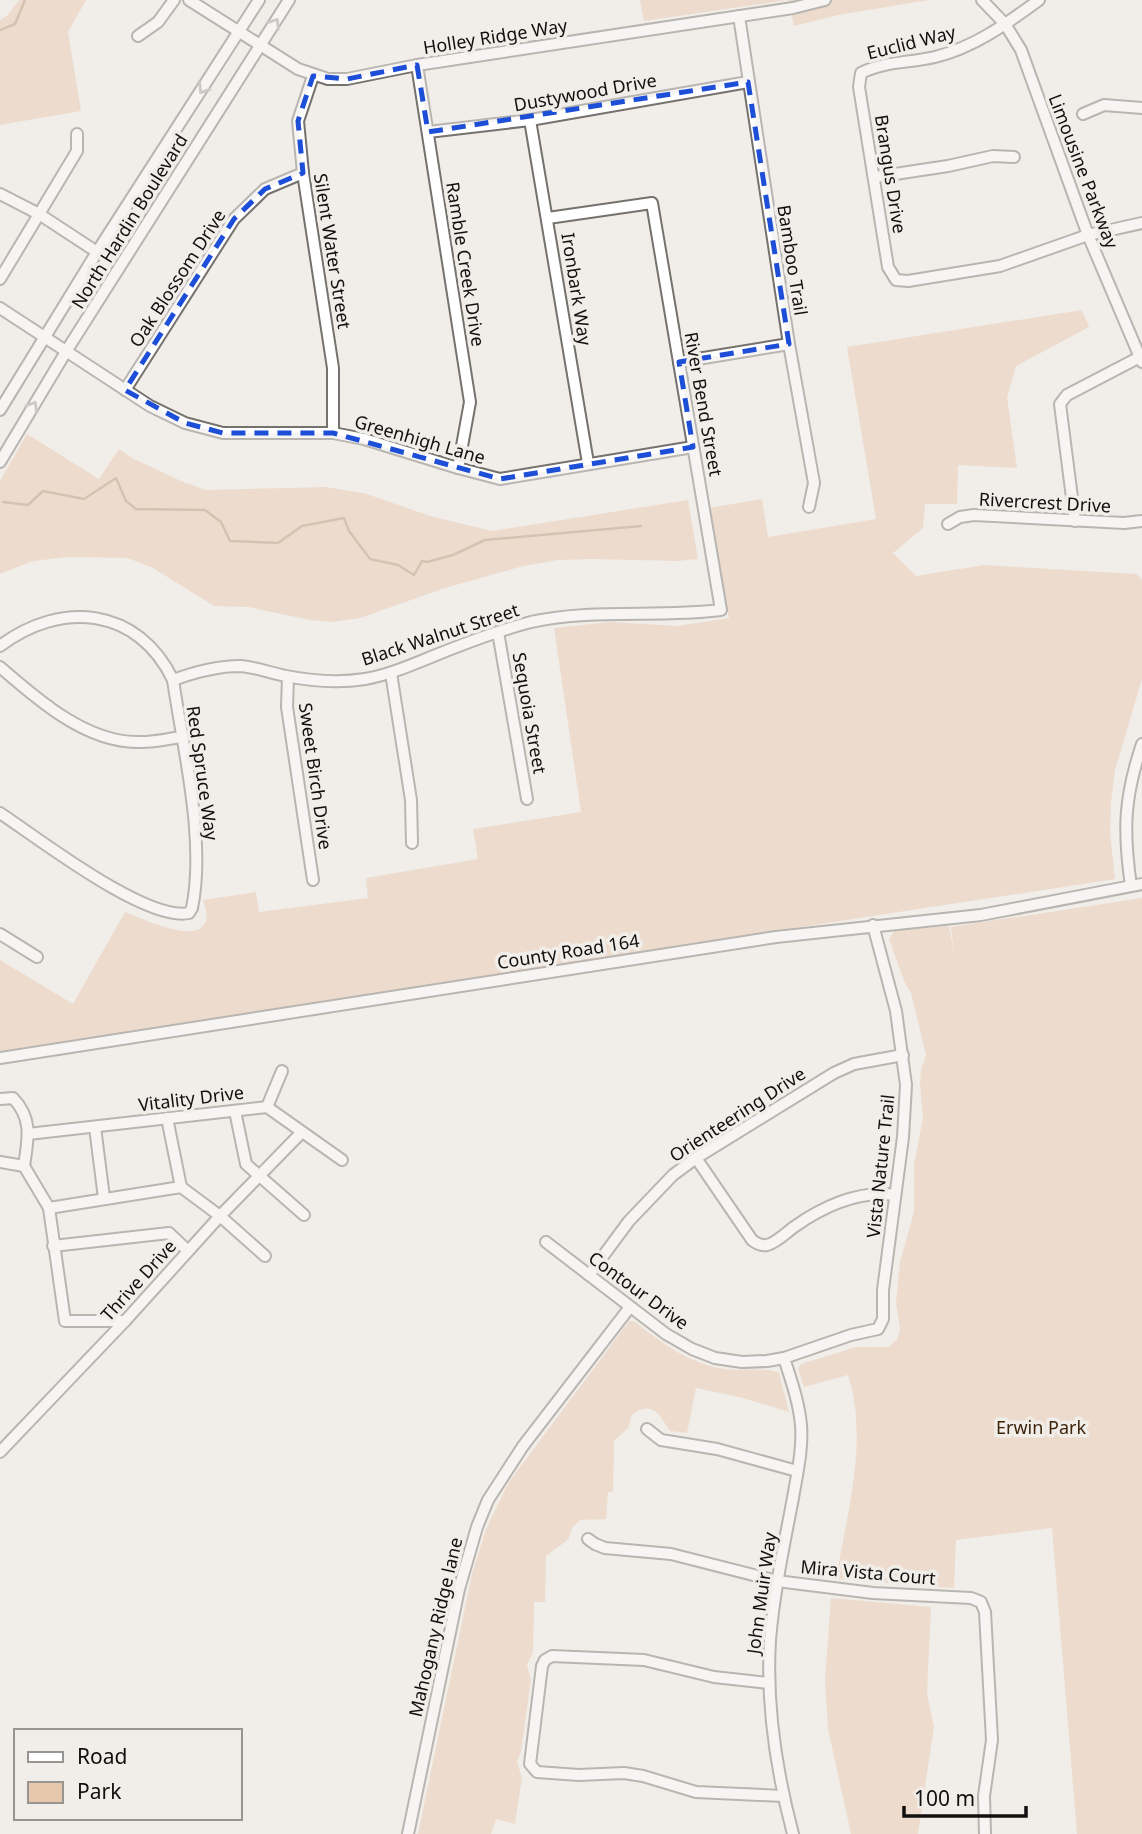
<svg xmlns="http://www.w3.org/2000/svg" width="1142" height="1834" viewBox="0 0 1142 1834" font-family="'Noto Sans',sans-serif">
	<rect width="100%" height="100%" fill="#f1ede9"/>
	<g fill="#e8c8ad">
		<polygon points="19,0 86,0 68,32 81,111 0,125 0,20 7,16"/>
		<polygon points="640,0 929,0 838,15 794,26 788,0 644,21"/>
		<path d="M1082 310 1089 327 1016 366 1007 397 1017 468 958 465 957 504H925L923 528 893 553 916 576 984 565 1137 574 1142 580V679L1115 770 1111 803 1110 832 1115 879 775 931 0 1053V960L73 1004 125 912C142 918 197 946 206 921 208 915 205 906 203 900L256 892 259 912 368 898 366 878 478 859 473 829 581 812 554 628 610 622 677 626 729 618 709 508 762 499 768 537 876 519 847 347Z"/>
		<polygon points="27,434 99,479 119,449 132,458 181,481 206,490 326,487 367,494 430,516 492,531 688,500 698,559 677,561 592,559 558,560 523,566 445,588 360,618 332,622 310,620 248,607 214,606 153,568 128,558 69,557 33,561 0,574 0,481"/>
		<path d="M1142 898V1834H1077L1052 1528 956 1540 954 1588 836 1579C847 1512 869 1441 848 1375L804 1387 798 1369 801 1364 856 1347H888L897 1340 900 1330 896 1302 900 1262 914 1212V1164L923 1118 920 1085 921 1070 926 1055 911 993 904 981 889 939 895 930 949 926 954 954 951 927Z"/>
		<path d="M629 1321H634C662 1343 689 1364 725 1369 739 1371 770 1367 779 1373L789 1412 743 1398 696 1388 687 1433 670 1431C660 1416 653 1399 632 1415L628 1428 614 1441 613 1492H608L606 1519 580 1520 572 1528 569 1539 546 1556 545 1602H534L533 1652 527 1665 531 1679 521 1752 517 1761 522 1778 515 1824 496 1819 491 1834H418L472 1574 486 1529 509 1482Z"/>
		<polygon points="831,1598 931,1607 927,1693 934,1727 918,1834 851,1834 828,1729 825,1679"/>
	</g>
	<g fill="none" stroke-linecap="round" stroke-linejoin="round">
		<g stroke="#b49070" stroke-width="2.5">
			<polyline points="0,30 15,24 25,0"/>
			<polyline points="3,502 28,505 43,491 84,499 116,478 126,501 136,509 205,510 221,522 230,541 278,543 302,526 344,518 349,531 370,559 398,565 414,575 422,561 427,562 453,555 485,540 641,526"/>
		</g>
		<defs>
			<g id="minor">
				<polyline points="189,0 298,69 328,79 347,79 417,65 793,8 825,0"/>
				<polyline points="982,0 1005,24 1021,50 1088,235 1142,362"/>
				<path d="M1039 0C1006 24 975 47 935 57 910 63 884 61 861 73L859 87 888 267 896 280 908 281 1000 266 1088 235 1142 223"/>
				<polyline points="739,16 789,344 814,483 809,507"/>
				<polyline points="138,36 158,22 174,0"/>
				<polyline points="417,65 470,402 458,468"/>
				<polyline points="313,76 298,121 303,173 333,368 333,433"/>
				<polyline points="1083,114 1104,105 1142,108"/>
				<polyline points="530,120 588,463"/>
				<polyline points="428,132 530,120 748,82"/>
				<polyline points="875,177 948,166 993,156 1014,157"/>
				<polyline points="0,194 39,214 97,252"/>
				<polyline points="0,279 77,151 77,134"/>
				<polyline points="0,308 150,406 185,423 223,433 333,433 364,439 458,468 500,479 693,447"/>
				<polyline points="679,362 789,344"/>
				<polyline points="125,390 234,219 265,189 303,173"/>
				<polyline points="0,410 97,252 259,0"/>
				<polyline points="0,462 67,350 289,0"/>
				<polyline points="1075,521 1060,404 1067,395 1140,357"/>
				<polyline points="948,524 960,517 974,515 1124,523 1142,521"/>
				<polyline points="498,632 527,799"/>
				<path d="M0 646C61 600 138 607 173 680 183 749 206 840 192 908L189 913C146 922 38 838 0 813"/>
				<path d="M0 667C37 699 85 742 137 742 152 743 167 739 181 737"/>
				<polyline points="391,673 411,800 412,843"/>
				<polyline points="288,677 287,707 313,880"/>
				<path d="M173 680C195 672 216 666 240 666 255 667 271 673 286 676 311 681 340 683 365 679 388 675 409 666 431 657 463 644 496 631 531 622 594 608 657 618 721 610L652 203 548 218"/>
				<path d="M1131 886C1123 830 1124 798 1142 744"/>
				<polyline points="0,934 37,957"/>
				<polyline points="0,1058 776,937 981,915 1142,884"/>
				<path d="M0 1099 13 1098C33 1119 28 1139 24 1166"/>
				<polyline points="267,1107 282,1071"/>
				<polyline points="235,1111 246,1164 304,1215"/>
				<polyline points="167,1118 181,1187"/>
				<polyline points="95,1127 104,1198"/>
				<polyline points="28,1134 267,1107 342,1160"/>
				<path d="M696 1158 752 1240C757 1244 761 1246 767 1245 776 1243 787 1232 794 1227 824 1206 858 1190 895 1195"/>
				<polyline points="0,1162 24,1166"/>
				<polyline points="24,1166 49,1208 65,1321 125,1321"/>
				<polyline points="49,1208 181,1187 220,1216 265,1256"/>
				<polyline points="546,1242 666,1334 692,1349 715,1358 742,1362 767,1361 784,1358 851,1335 878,1329 883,1319 883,1290 903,1137 906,1085 896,1011 873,925"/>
				<polyline points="53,1246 169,1233 188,1251"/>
				<polyline points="589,1275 629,1221 673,1175 696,1158 834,1073 854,1064 903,1055"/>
				<path d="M784 1358C791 1380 799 1402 801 1425 803 1449 797 1474 793 1498 784 1545 774 1592 770 1640 766 1706 776 1770 793 1834"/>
				<polyline points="647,1429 661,1440 717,1449 797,1471"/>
				<polyline points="0,1452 125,1321 220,1216 302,1132"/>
				<polyline points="588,1539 595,1544 605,1548 671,1554 777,1581 873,1593 971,1598 981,1602 985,1612 992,1740 984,1796 985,1834"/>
				<polyline points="769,1683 714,1677 644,1660 552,1656 545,1660 542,1666 530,1764 537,1772 579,1775 624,1773 643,1776 696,1792 783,1796"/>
				<polyline points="408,1834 459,1589 477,1527 488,1500 523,1446 630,1307"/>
			</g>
		</defs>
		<use href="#minor" stroke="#75726e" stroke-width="14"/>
		<use href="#minor" stroke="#fff" stroke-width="10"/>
	</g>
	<defs><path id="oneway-chevron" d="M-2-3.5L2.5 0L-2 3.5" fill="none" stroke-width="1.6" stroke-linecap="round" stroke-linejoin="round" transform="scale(1.75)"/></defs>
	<g stroke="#a09f9f">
		<use href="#oneway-chevron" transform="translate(275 23) rotate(-57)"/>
		<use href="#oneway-chevron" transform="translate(203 89) rotate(123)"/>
		<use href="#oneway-chevron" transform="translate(33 406) rotate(-59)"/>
	</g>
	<path d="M0 0H1142V1834H0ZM417 65 428 132 748 82 789 344 679 362 693 447 500 479 333 433H223L185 423 125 390 234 219 265 189 303 173 298 121 313 76 347 79Z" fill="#f1ede9" fill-opacity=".55" fill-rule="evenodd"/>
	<path fill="none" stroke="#1d4ed8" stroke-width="5" stroke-dasharray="14 9" stroke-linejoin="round" d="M417 65 428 132 748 82 789 344 679 362 693 447 500 479 333 433H223L185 423 125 390 234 219 265 189 303 173 298 121 313 76 347 79Z"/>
	<g text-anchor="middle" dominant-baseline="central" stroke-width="7" stroke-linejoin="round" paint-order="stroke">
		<g font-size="18" fill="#11100f" stroke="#f1ede9">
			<text transform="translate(495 36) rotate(-9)">Holley Ridge Way</text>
			<text transform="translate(911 42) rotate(-14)">Euclid Way</text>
			<text transform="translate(585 92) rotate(-10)">Dustywood Drive</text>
			<text transform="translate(1084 171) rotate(69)">Limousine Parkway</text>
			<text transform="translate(891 174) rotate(81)">Brangus Drive</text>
			<text transform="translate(129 221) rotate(-58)">North Hardin Boulevard</text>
			<text transform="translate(333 251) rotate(81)">Silent Water Street</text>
			<text transform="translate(793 260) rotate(81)">Bamboo Trail</text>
			<text transform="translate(466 264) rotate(81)">Ramble Creek Drive</text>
			<text transform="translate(177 278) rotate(-57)">Oak Blossom Drive</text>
			<text transform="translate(577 289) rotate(81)">Ironbark Way</text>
			<text transform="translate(704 404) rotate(80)">River Bend Street</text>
			<text transform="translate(420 439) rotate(16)">Greenhigh Lane</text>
			<text transform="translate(1045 502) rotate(3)">Rivercrest Drive</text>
			<text transform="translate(440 634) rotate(-18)">Black Walnut Street</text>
			<text transform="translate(530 713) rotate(80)">Sequoia Street</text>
			<text transform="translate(203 773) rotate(82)">Red Spruce Way</text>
			<text transform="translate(316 776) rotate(82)">Sweet Birch Drive</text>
			<text transform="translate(568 951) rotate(-9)">County Road 164</text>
			<text transform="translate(191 1098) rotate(-7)">Vitality Drive</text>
			<text transform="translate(737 1114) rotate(-33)">Orienteering Drive</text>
			<text transform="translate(880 1166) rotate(-84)">Vista Nature Trail</text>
			<text transform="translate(138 1280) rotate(-48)">Thrive Drive</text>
			<text transform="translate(639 1290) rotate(36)">Contour Drive</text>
			<text transform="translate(868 1572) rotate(5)">Mira Vista Court</text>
			<text transform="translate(761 1593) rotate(-82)">John Muir Way</text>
			<text transform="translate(435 1627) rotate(-77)">Mahogany Ridge lane</text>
		</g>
		<g font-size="18" fill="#3f250b" stroke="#f1ede9">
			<text x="1041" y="1427">Erwin Park</text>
		</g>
	</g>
	<rect x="14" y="1729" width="228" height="91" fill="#f1ede9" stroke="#979592" stroke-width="2"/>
	<rect x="28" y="1752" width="35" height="10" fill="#ffffff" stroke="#979592" stroke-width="2"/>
	<text x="77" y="1764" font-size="21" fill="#11100f">Road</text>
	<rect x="28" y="1782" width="35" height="21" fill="#e8c8ad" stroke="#979592" stroke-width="2"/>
	<text x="77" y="1799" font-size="21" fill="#11100f">Park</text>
	<path d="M904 1806v10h122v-10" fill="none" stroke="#11100f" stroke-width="3.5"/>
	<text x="914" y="1806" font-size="21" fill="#11100f" stroke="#f1ede9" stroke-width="5" paint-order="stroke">100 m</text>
</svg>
